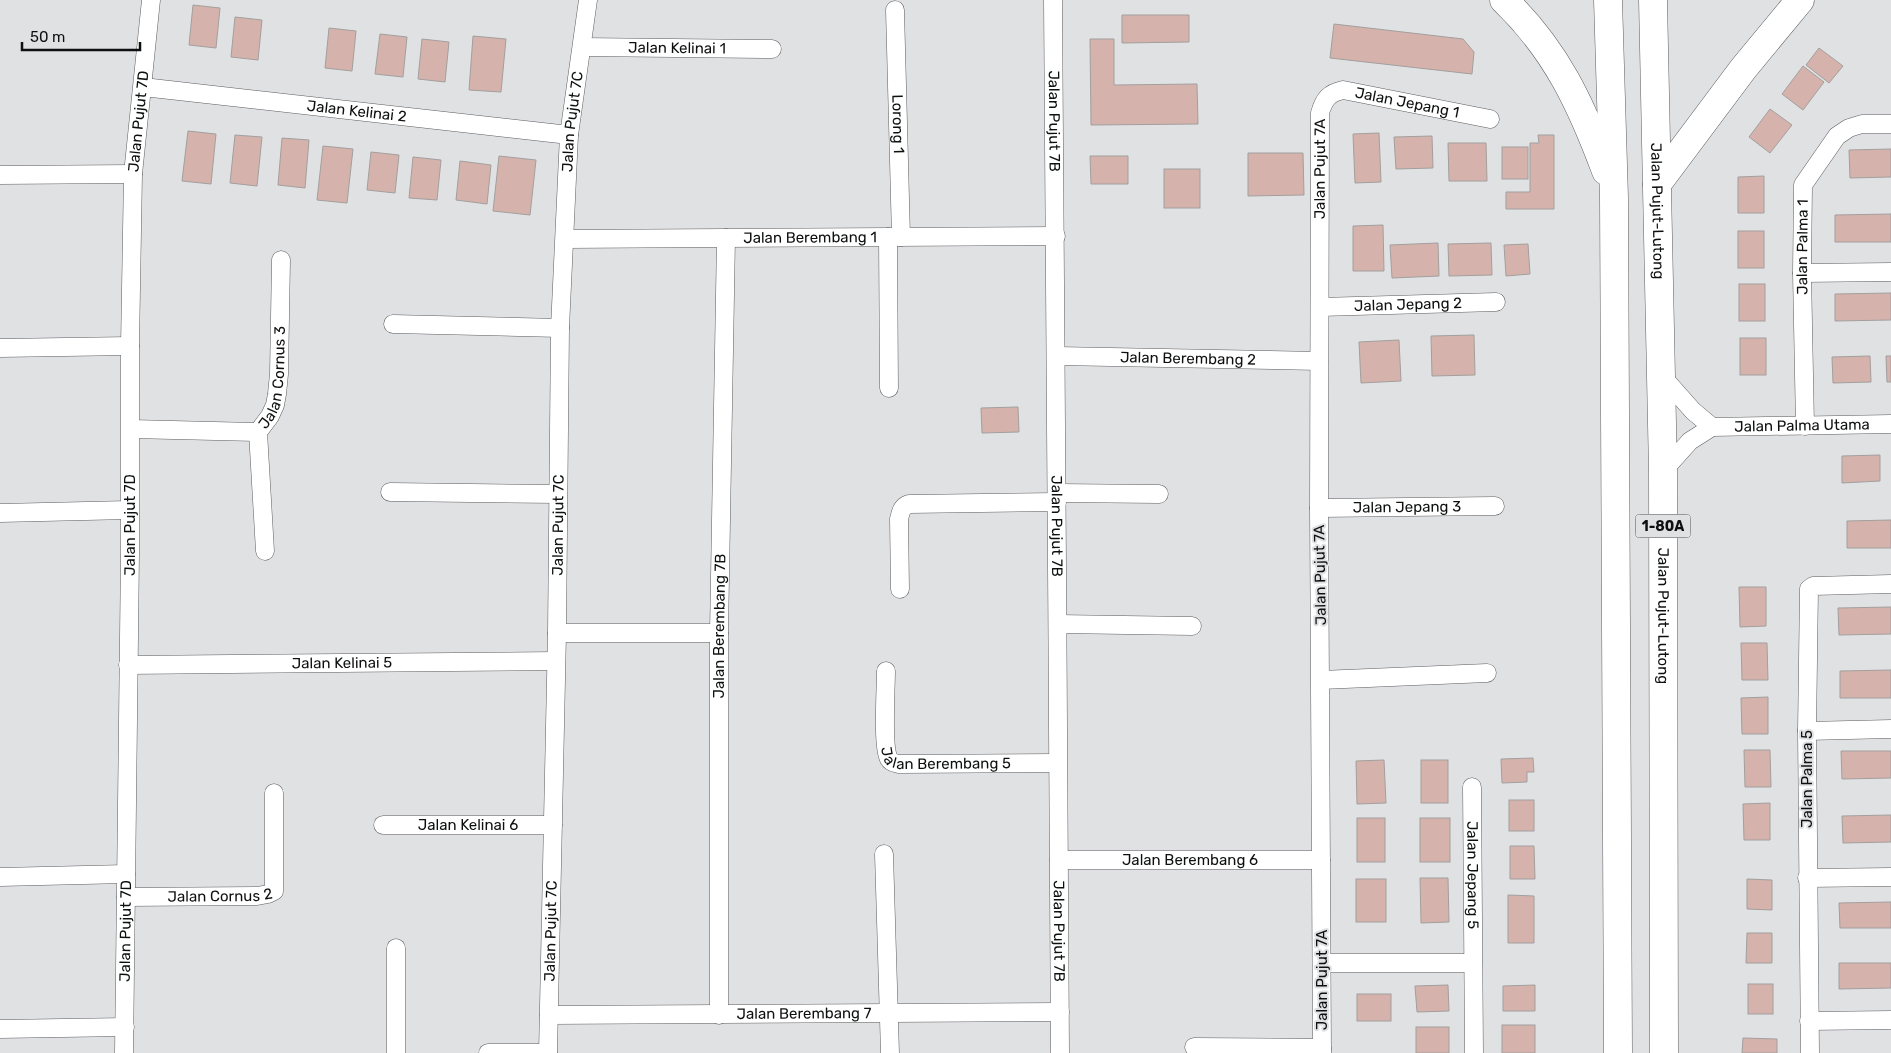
<svg xmlns="http://www.w3.org/2000/svg" width="1891" height="1053" viewBox="0 0 1891 1053" font-family="Rubik,sans-serif">
	<rect width="100%" height="100%" fill="#e0e1e3"/>
	<g fill="#d5b3ac" stroke="#a29f9e">
		<polygon points="193,5 220,8 216,48 189,45"/>
		<polygon points="1122,15 1189,15 1189,42 1122,43"/>
		<polygon points="235,17 262,20 258,60 231,57"/>
		<polygon points="1334,24 1463,39 1474,52 1472,74 1330,58"/>
		<polygon points="329,28 356,31 352,71 325,68"/>
		<polygon points="380,34 407,37 403,77 375,74"/>
		<polygon points="473,36 506,39 501,92 469,90"/>
		<polygon points="422,39 449,42 445,82 418,79"/>
		<polygon points="1090,39 1114,39 1114,85 1197,84 1198,124 1091,125"/>
		<polygon points="1819,48 1843,66 1829,83 1806,65"/>
		<polygon points="1803,66 1824,82 1803,110 1782,94"/>
		<polygon points="1770,109 1792,125 1770,153 1749,137"/>
		<polygon points="188,131 216,134 211,184 182,181"/>
		<polygon points="1379,133 1381,182 1355,183 1353,134"/>
		<polygon points="235,135 262,137 257,186 230,183"/>
		<polygon points="1538,135 1554,135 1554,209 1506,209 1506,192 1530,192 1530,143 1539,143"/>
		<polygon points="1432,136 1433,168 1396,169 1394,137"/>
		<polygon points="282,138 309,140 305,188 278,185"/>
		<polygon points="1448,143 1486,143 1487,181 1449,181"/>
		<polygon points="323,146 353,149 347,203 317,200"/>
		<rect x="1502" y="147" width="26" height="32"/>
		<polygon points="1891,149 1891,177 1850,178 1849,150"/>
		<polygon points="371,152 399,155 395,193 367,190"/>
		<polygon points="1248,153 1303,153 1304,195 1248,196"/>
		<polygon points="499,156 536,160 530,215 493,211"/>
		<polygon points="1090,156 1128,156 1128,184 1091,184"/>
		<polygon points="413,157 441,160 437,200 409,198"/>
		<polygon points="460,161 491,165 487,204 456,200"/>
		<rect x="1164" y="169" width="36" height="39"/>
		<polygon points="1764,176 1764,213 1738,213 1738,177"/>
		<polygon points="1891,214 1891,242 1835,242 1835,215"/>
		<polygon points="1383,225 1384,271 1353,271 1353,226"/>
		<rect x="1738" y="231" width="26" height="37"/>
		<polygon points="1438,243 1439,276 1392,278 1390,245"/>
		<polygon points="1491,243 1492,275 1449,276 1448,244"/>
		<polygon points="1528,244 1530,274 1506,276 1504,245"/>
		<rect x="1739" y="284" width="26" height="37"/>
		<polygon points="1891,293 1891,320 1835,321 1835,294"/>
		<polygon points="1474,335 1475,375 1432,376 1431,336"/>
		<rect x="1740" y="338" width="26" height="37"/>
		<polygon points="1399,340 1401,381 1361,383 1359,342"/>
		<polygon points="1870,356 1871,382 1833,383 1832,357"/>
		<polygon points="1886,356 1891,356 1891,382 1887,382"/>
		<polygon points="1018,407 1019,432 982,433 981,408"/>
		<polygon points="1880,455 1880,481 1842,483 1842,456"/>
		<polygon points="1891,520 1891,548 1847,548 1847,521"/>
		<polygon points="1739,587 1766,587 1766,626 1740,627"/>
		<polygon points="1891,607 1891,634 1839,635 1838,608"/>
		<polygon points="1741,643 1767,643 1768,680 1742,680"/>
		<polygon points="1891,670 1891,698 1840,698 1840,671"/>
		<polygon points="1768,697 1768,734 1742,734 1741,698"/>
		<polygon points="1744,750 1770,750 1771,787 1745,787"/>
		<polygon points="1841,751 1891,751 1891,778 1842,779"/>
		<polygon points="1533,758 1534,772 1527,772 1527,782 1502,783 1501,759"/>
		<polygon points="1384,760 1386,803 1357,804 1356,761"/>
		<rect x="1421" y="760" width="27" height="43"/>
		<rect x="1509" y="800" width="25" height="31"/>
		<polygon points="1770,803 1770,840 1744,840 1743,804"/>
		<polygon points="1891,815 1891,842 1843,843 1842,816"/>
		<rect x="1357" y="818" width="28" height="44"/>
		<rect x="1420" y="818" width="30" height="44"/>
		<polygon points="1510,846 1534,846 1535,879 1510,879"/>
		<polygon points="1420,878 1448,878 1449,922 1421,923"/>
		<rect x="1356" y="879" width="30" height="43"/>
		<polygon points="1747,879 1772,880 1772,910 1747,909"/>
		<polygon points="1508,895 1534,896 1534,943 1508,943"/>
		<polygon points="1891,902 1891,928 1840,928 1839,903"/>
		<polygon points="1747,933 1772,933 1772,963 1746,963"/>
		<polygon points="1839,963 1891,963 1891,988 1839,989"/>
		<rect x="1748" y="984" width="25" height="30"/>
		<polygon points="1448,985 1449,1011 1417,1012 1415,986"/>
		<polygon points="1535,985 1535,1011 1503,1011 1503,986"/>
		<rect x="1357" y="994" width="34" height="27"/>
		<rect x="1502" y="1025" width="33" height="28"/>
		<rect x="1416" y="1027" width="33" height="26"/>
		<polygon points="1743,1038 1777,1039 1777,1053 1742,1053"/>
	</g>
	<g fill="none" stroke-linecap="round" stroke-linejoin="round">
		<defs>
			<g id="minor">
				<path id="s1" d="M1053 0C1057 351 1057 702 1060 1053"/>
				<path id="s2" d="M895 10 901 237"/>
				<path id="s3" d="M582 47 772 49"/>
				<path id="s4" d="M143 87 569 135"/>
				<polyline points="0,175 133,174"/>
				<polyline points="888,237 889,388"/>
				<path id="s5" d="M565 239 1056 236"/>
				<polyline points="1802,273 1891,272"/>
				<path id="s6" d="M1320 307 1496 302"/>
				<polyline points="393,324 560,328"/>
				<polyline points="0,348 130,346"/>
				<path id="s7" d="M1057 356 1319 361"/>
				<polyline points="1661,375 1693,411 1712,427"/>
				<path id="s8" d="M1805 426 1802 273 1803 185 1837 136 1849 128 1862 124H1891"/>
				<path id="s9" d="M1712 427 1891 424"/>
				<polyline points="131,429 258,432"/>
				<polyline points="1663,471 1690,441 1712,427"/>
				<polyline points="390,492 558,494"/>
				<polyline points="1057,493 1159,494"/>
				<path id="s10" d="M1319 508 1495 506"/>
				<polyline points="0,513 129,510"/>
				<path id="s11" d="M265 551 258 432 270 416 275 405 277 394 279 374 281 260"/>
				<path d="M900 589 899 519C901 512 901 507 909 504L1057 502"/>
				<polyline points="1058,624 1192,626"/>
				<polyline points="557,633 719,633"/>
				<path id="s12" d="M128 665 556 661"/>
				<path id="s13" d="M886 671C886 688 882 747 889 759 891 763 895 763 899 764L1057 763"/>
				<polyline points="1321,680 1487,673"/>
				<polyline points="1807,731 1891,729"/>
				<path id="s14" d="M1472 787 1474 1053"/>
				<path id="s15" d="M383 825H553"/>
				<polyline points="884,854 890,1053"/>
				<path id="s16" d="M1059 860H1321"/>
				<polyline points="0,877 126,874"/>
				<polyline points="1807,878 1891,877"/>
				<path id="s17" d="M126 897 257 896 268 894 274 891V793"/>
				<polyline points="1322,963 1473,963"/>
				<path id="s18" d="M549 1015 1060 1012"/>
				<path id="s19" d="M719 1015V633L726 238"/>
				<polyline points="1809,1021 1891,1020"/>
				<polyline points="0,1029 125,1027"/>
				<polyline points="1194,1047 1322,1048"/>
				<path id="s20" d="M124 1053 130 554V346L133 174 151 0"/>
				<polyline points="396,1053 396,948"/>
				<polyline points="488,1053 548,1053"/>
				<path id="s21" d="M548 1053 557 633 560 328 569 135 588 0"/>
				<path id="s22" d="M1322 1053 1319 508 1320 113C1324 99 1329 93 1343 90L1490 119"/>
				<polyline points="1810,1053 1807,731 1809,589 1813,586 1891,584"/>
			</g>
			<g id="trunk">
				<path d="M1504 0C1556 50 1581 104 1606 171"/>
				<polyline points="1608,0 1614,198 1618,1053"/>
				<path id="s23" d="M1653 0 1663 471 1664 1053"/>
				<polyline points="1657,184 1743,69 1800,0"/>
			</g>
		</defs>
		<use href="#minor" stroke="#5c5d60" stroke-width="19"/>
		<use href="#trunk" stroke="#5c5d60" stroke-width="29"/>
		<use href="#minor" stroke="#fff" stroke-width="18"/>
		<use href="#trunk" stroke="#fff" stroke-width="28"/>
	</g>
	<g text-anchor="middle" dominant-baseline="central" stroke-width="4" stroke-linejoin="round" paint-order="stroke">
		<rect fill="#e0e1e3" stroke="#4d4e4f" stroke-width="1" x="1635.5" y="514.5" width="55" height="23" rx="4"/>
		<g font-size="14" font-weight="bold" fill="#0e0f0f">
			<text x="1663" y="526">1-80A</text>
		</g>
		<g font-size="15" fill="#0e0f0f" stroke="#e0e1e3">
			<text stroke="none"><textPath href="#s3" startOffset="95">Jalan Kelinai 1</textPath></text>
			<text stroke="none"><textPath href="#s22" startOffset="1040">Jalan Jepang 1</textPath></text>
			<text stroke="none"><textPath href="#s4" startOffset="215">Jalan Kelinai 2</textPath></text>
			<text stroke="none"><textPath href="#s20" startOffset="932">Jalan Pujut 7D</textPath></text>
			<text stroke="none"><textPath href="#s21" startOffset="932">Jalan Pujut 7C</textPath></text>
			<text stroke="none"><textPath href="#s1" startOffset="121">Jalan Pujut 7B</textPath></text>
			<text stroke="none"><textPath href="#s2" startOffset="114">Lorong 1</textPath></text>
			<text stroke="none"><textPath href="#s22" startOffset="884">Jalan Pujut 7A</textPath></text>
			<text stroke="none"><textPath href="#s23" startOffset="211">Jalan Pujut-Lutong</textPath></text>
			<text stroke="none"><textPath href="#s5" startOffset="245">Jalan Berembang 1</textPath></text>
			<text stroke="none"><textPath href="#s8" startOffset="179">Jalan Palma 1</textPath></text>
			<text stroke="none"><textPath href="#s6" startOffset="88">Jalan Jepang 2</textPath></text>
			<text stroke="none"><textPath href="#s7" startOffset="131">Jalan Berembang 2</textPath></text>
			<text stroke="none"><textPath href="#s11" startOffset="178">Jalan Cornus 3</textPath></text>
			<text stroke="none"><textPath href="#s9" startOffset="90">Jalan Palma Utama</textPath></text>
			<text stroke="none"><textPath href="#s10" startOffset="88">Jalan Jepang 3</textPath></text>
			<text stroke="none"><textPath href="#s20" startOffset="528">Jalan Pujut 7D</textPath></text>
			<text stroke="none"><textPath href="#s21" startOffset="528">Jalan Pujut 7C</textPath></text>
			<text stroke="none"><textPath href="#s1" startOffset="526">Jalan Pujut 7B</textPath></text>
			<text transform="translate(1320 575) rotate(-91)">Jalan Pujut 7A</text>
			<text stroke="none"><textPath href="#s23" startOffset="616">Jalan Pujut-Lutong</textPath></text>
			<text stroke="none"><textPath href="#s19" startOffset="389">Jalan Berembang 7B</textPath></text>
			<text stroke="none"><textPath href="#s12" startOffset="214">Jalan Kelinai 5</textPath></text>
			<text stroke="none"><textPath href="#s13" startOffset="144">Jalan Berembang 5</textPath></text>
			<text transform="translate(1807 779) rotate(-90)">Jalan Palma 5</text>
			<text stroke="none"><textPath href="#s15" startOffset="85">Jalan Kelinai 6</textPath></text>
			<text stroke="none"><textPath href="#s16" startOffset="131">Jalan Berembang 6</textPath></text>
			<text stroke="none"><textPath href="#s14" startOffset="88">Jalan Jepang 5</textPath></text>
			<text stroke="none"><textPath href="#s17" startOffset="94">Jalan Cornus 2</textPath></text>
			<text stroke="none"><textPath href="#s20" startOffset="122">Jalan Pujut 7D</textPath></text>
			<text stroke="none"><textPath href="#s21" startOffset="122">Jalan Pujut 7C</textPath></text>
			<text stroke="none"><textPath href="#s1" startOffset="931">Jalan Pujut 7B</textPath></text>
			<text transform="translate(1322 980) rotate(-90)">Jalan Pujut 7A</text>
			<text stroke="none"><textPath href="#s18" startOffset="255">Jalan Berembang 7</textPath></text>
		</g>
	</g>
	<path d="M22 42v8h118v-8" fill="none" stroke="#0e0f0f" stroke-width="2.5"/>
	<text x="30" y="42" font-size="15" fill="#0e0f0f" stroke="#e0e1e3" stroke-width="4" paint-order="stroke">50 m</text>
</svg>
